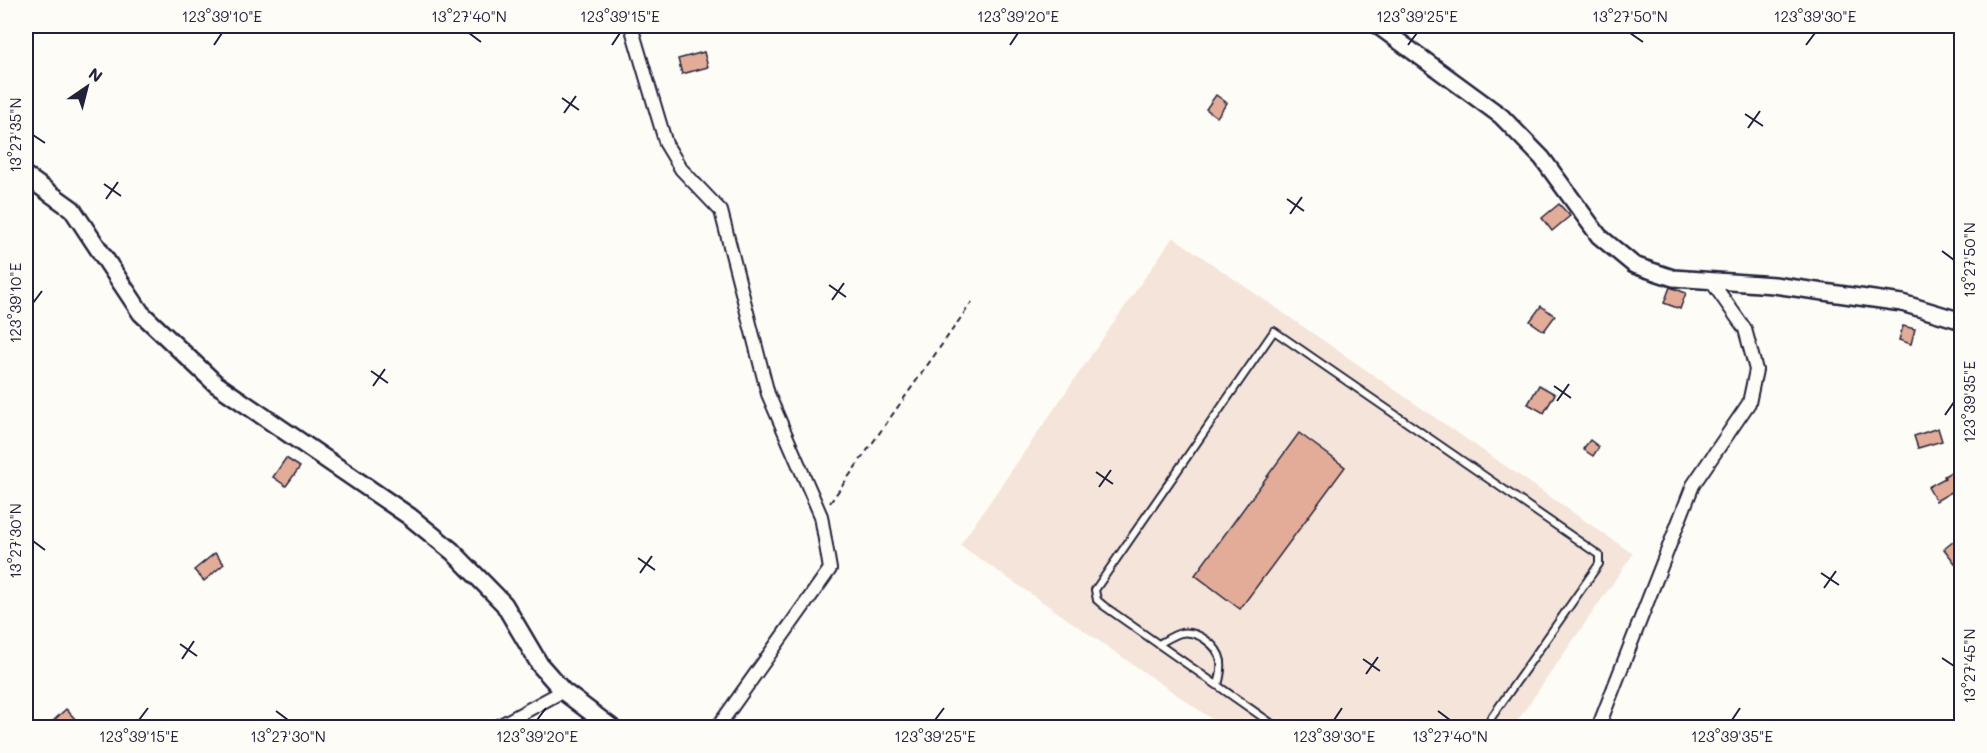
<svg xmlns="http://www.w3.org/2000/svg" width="1987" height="753" viewBox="0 0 1987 753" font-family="Mali,sans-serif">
	<rect width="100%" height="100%" fill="#fdfcf7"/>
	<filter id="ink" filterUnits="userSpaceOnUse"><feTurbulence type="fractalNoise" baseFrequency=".0167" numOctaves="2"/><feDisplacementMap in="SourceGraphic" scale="12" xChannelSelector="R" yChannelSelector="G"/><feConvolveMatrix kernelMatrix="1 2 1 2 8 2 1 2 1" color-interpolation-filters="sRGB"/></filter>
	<g filter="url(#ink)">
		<polygon fill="#f5e4da" points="1173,237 1633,554 1513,727 1225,728 960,545"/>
		<g fill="#e3ac98" stroke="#22223b" stroke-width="1.5">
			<polygon points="704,52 708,67 682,74 678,59"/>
			<polygon points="1216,95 1227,103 1217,117 1206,109"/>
			<polygon points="1559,204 1570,216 1552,231 1542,218"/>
			<polygon points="1670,287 1686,293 1680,309 1664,303"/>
			<polygon points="1541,306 1555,316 1544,331 1530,321"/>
			<polygon points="1903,326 1915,329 1911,344 1899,340"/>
			<polygon points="1539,385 1555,394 1544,413 1528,404"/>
			<polygon points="1938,428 1942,441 1918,448 1914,436"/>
			<polygon points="1299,433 1345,467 1240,609 1195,575"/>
			<polygon points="1590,440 1599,447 1593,456 1583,449"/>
			<polygon points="286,458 300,467 286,486 273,477"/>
			<polygon points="1956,469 1962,478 1962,486 1936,501 1928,487 1945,478 1944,476"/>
			<polygon points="1954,541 1962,551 1962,572 1944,549"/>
			<polygon points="215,553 224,564 204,581 194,570"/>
			<polygon points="66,709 77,721 70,728 59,728 53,721"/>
		</g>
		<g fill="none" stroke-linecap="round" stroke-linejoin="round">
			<defs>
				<g id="service">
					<path d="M1159 644C1166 640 1173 635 1181 633 1197 630 1218 645 1221 661 1222 669 1220 678 1218 685"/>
					<polyline points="1278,728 1104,606 1097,600 1095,590 1274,331 1599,555 1599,564 1484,728"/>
				</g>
				<g id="minor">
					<polyline points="631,26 666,144 681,169 721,211 768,394 821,516 830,569 717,728"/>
					<polyline points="26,725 28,728"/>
					<polyline points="495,728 563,691"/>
					<polyline points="1598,728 1693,485 1749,403 1756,370 1745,329 1711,281"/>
				</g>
				<polyline id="tertiary" points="1378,26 1501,116 1542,158 1599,236 1634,265 1673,278 1774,285 1902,303 1962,321"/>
				<polyline id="secondary" points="26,176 72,209 141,313 216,384 409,516 452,551 504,604 540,665 563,691 612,728"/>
			</defs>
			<use href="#service" stroke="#22223b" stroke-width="10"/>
			<use href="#minor" stroke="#22223b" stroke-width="16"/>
			<use href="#tertiary" stroke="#22223b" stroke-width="20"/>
			<use href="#secondary" stroke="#22223b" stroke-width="21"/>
			<polyline stroke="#22223b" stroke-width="2" stroke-dasharray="6 4.5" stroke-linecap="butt" points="830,503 972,302"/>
			<use href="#service" stroke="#fdfcf7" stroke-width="6"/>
			<use href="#minor" stroke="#fdfcf7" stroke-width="12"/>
			<use href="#tertiary" stroke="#fdfcf7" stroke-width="15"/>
			<use href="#secondary" stroke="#fdfcf7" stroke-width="16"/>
		</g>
	</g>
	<path fill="none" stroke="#22223b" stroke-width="2" d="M469 33 481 42M1630 33 1643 42M214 45 222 33M612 45 620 33M1010 45 1018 33M1408 45 1417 33M1806 45 1815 33M562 98 579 110M564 113 576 96M1745 114 1763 126M1748 128 1760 111M33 135 45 143M104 184 121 196M106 199 118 182M1287 199 1304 211M1290 214 1302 197M1942 251 1954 260M829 285 846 297M832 300 844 283M33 303 42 291M371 371 388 383M373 386 385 369M1554 386 1571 398M1557 401 1569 384M1945 415 1954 402M1096 472 1113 484M1099 487 1111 470M33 541 45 550M638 558 655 570M640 573 652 556M1821 573 1839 585M1824 588 1836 571M180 644 197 656M1942 658 1954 666M182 659 194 641M1363 659 1380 671M1366 674 1378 657M276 711 288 720M1438 711 1450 720M139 720 148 708M537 720 546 708M935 720 944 708M1334 720 1342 708M1732 720 1740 708"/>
	<rect width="1987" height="753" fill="none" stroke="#fdfcf7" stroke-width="66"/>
	<g transform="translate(87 87) rotate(35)" stroke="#fdfcf7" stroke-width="4.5" paint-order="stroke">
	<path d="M0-4.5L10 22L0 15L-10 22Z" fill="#22223b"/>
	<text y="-9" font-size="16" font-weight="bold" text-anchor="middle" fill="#22223b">N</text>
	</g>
	<rect x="33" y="33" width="1921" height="687" fill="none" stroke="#22223b" stroke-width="2"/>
	<g font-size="15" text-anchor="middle" fill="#22223b">
		<text x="222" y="22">123°39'10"E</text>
		<text x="469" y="22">13°27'40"N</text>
		<text x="620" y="22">123°39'15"E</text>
		<text x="1018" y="22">123°39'20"E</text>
		<text x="1417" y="22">123°39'25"E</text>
		<text x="1630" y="22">13°27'50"N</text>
		<text x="1815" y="22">123°39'30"E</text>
		<text transform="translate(16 135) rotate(-90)" y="5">13°27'35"N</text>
		<text transform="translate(1970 260) rotate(-90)" y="5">13°27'50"N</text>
		<text transform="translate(16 303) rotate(-90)" y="5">123°39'10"E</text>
		<text transform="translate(1970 402) rotate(-90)" y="5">123°39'35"E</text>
		<text transform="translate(16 541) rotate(-90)" y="5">13°27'30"N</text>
		<text transform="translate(1970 666) rotate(-90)" y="5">13°27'45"N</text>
		<text x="139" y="742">123°39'15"E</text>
		<text x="288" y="742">13°27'30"N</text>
		<text x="537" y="742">123°39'20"E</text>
		<text x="935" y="742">123°39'25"E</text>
		<text x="1334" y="742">123°39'30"E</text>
		<text x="1450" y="742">13°27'40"N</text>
		<text x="1732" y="742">123°39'35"E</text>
	</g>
</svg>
